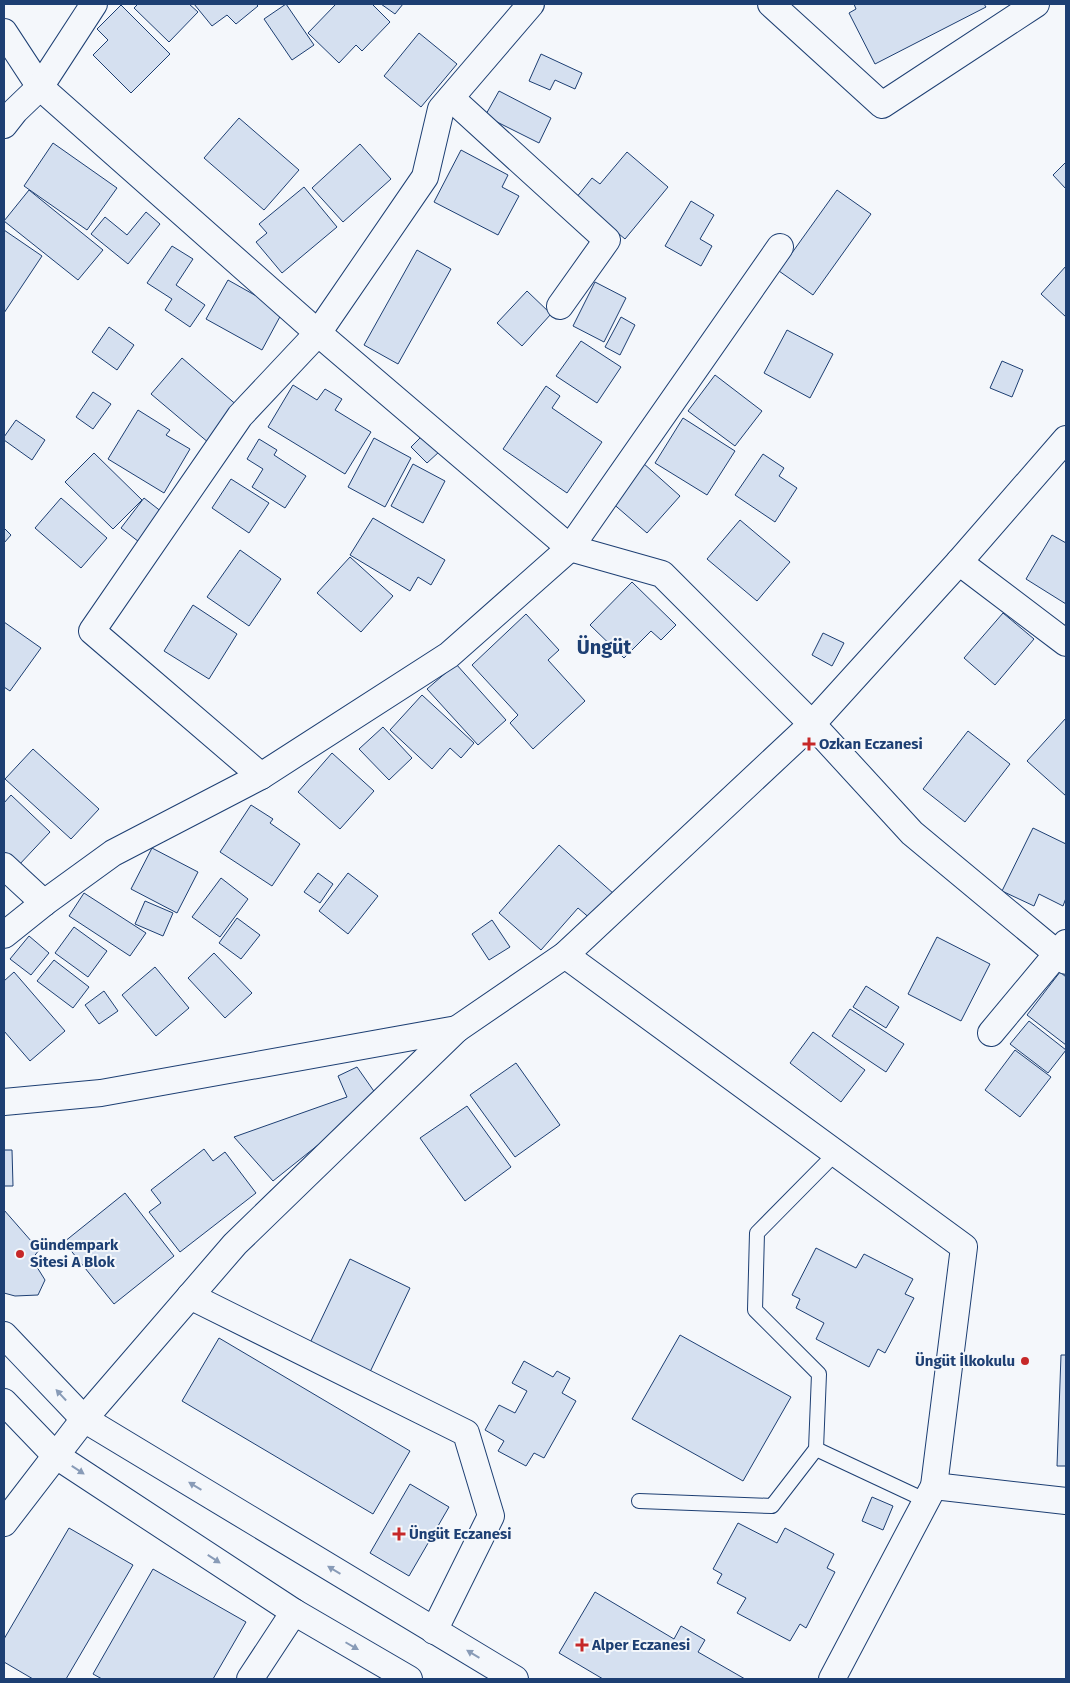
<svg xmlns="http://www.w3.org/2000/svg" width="1070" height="1683" viewBox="0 0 1070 1683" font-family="'Fira Sans',sans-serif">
	<rect width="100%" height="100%" fill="#f4f7fb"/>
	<g fill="#d5e0f0" stroke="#1d3f73">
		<polygon points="138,4 189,4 198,12 169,42 134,8"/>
		<polygon points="194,4 256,4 258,6 236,24 227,15 212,26"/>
		<polygon points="286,4 314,45 292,60 264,19"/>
		<polygon points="336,4 372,4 390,22 362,51 356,45 339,63 308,33"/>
		<polygon points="381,4 403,4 395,14"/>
		<polygon points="854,4 984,4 986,7 875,64 849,13 856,9"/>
		<polygon points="121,5 170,54 131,93 93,55 108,40 97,29"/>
		<polygon points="419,33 457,64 421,107 384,76"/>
		<polygon points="541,54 582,73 575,89 555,80 550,90 529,81"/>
		<polygon points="499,91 551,118 539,143 485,116"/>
		<polygon points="239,118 299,170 264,210 204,158"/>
		<polygon points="53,143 117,188 87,230 24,186"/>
		<polygon points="360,144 391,179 343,222 312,188"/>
		<polygon points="461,150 508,175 502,187 519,196 498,235 434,202"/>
		<polygon points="627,152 668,187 625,239 576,198 592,178 600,184"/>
		<polygon points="1066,162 1066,189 1053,175"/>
		<polygon points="304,187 337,227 282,273 256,242 267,233 259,224"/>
		<polygon points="29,190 103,250 78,280 4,221"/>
		<polygon points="837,190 871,214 813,295 779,271"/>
		<polygon points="691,201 714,215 700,239 712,246 701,266 665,246"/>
		<polygon points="146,212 160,224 128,264 91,234 105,217 127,235"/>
		<polygon points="4,230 42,256 4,313"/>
		<polygon points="172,246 193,259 176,285 205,305 190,327 165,310 172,299 147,283"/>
		<polygon points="417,250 451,269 398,364 364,345"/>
		<polygon points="1066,266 1066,317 1041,294"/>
		<polygon points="228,280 283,311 262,350 206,319"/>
		<polygon points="595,282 626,298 604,342 573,326"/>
		<polygon points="527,291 551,314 522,346 497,323"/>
		<polygon points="621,317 635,325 620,355 605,347"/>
		<polygon points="109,327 134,345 117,370 92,352"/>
		<polygon points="787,330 833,354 810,398 764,373"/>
		<polygon points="581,341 621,367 597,403 556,376"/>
		<polygon points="182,358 239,407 209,443 151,394"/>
		<polygon points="1002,361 1023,370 1012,397 990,388"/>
		<polygon points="715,375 762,411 735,446 688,411"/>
		<polygon points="293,385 317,400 325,389 342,399 335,410 371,432 345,474 268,427"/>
		<polygon points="546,386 560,396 552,408 602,442 567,493 503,449"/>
		<polygon points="93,392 111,404 93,429 76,417"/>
		<polygon points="138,410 170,430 166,435 190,449 164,493 108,459"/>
		<polygon points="683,418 735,451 707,495 655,463"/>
		<polygon points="16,420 45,440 32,460 4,440 4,437"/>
		<polygon points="423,435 440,451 427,463 411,447"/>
		<polygon points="374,438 411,458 385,507 348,487"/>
		<polygon points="259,439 277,450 274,455 306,476 285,508 252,487 263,469 247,459"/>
		<polygon points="94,453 142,500 113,529 65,482"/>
		<polygon points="763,454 784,468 779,476 797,488 775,522 735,495"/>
		<polygon points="643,463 680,496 647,533 610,501"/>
		<polygon points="413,464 445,481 423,523 391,506"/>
		<polygon points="231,479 269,503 249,533 212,508"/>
		<polygon points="61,498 107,538 81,568 35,528"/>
		<polygon points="144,498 167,516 143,545 121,528"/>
		<polygon points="373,518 445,560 431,585 418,577 410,591 350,555"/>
		<polygon points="740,520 790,562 757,601 707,559"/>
		<polygon points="4,528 11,535 4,543"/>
		<polygon points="1052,535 1066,543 1066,604 1026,579"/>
		<polygon points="240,550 281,579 249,626 207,597"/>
		<polygon points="350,557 393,596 361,632 317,593"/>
		<polygon points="632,582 676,625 661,640 651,631 624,658 590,625"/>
		<polygon points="193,605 237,634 209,679 164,651"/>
		<polygon points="1003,613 1034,639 995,685 964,658"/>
		<polygon points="526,614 559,650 548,660 585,701 533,749 510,723 518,715 472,665"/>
		<polygon points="4,622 41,648 10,691 4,687"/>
		<polygon points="823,633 844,643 832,666 812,655"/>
		<polygon points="456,664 506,720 478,745 427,689"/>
		<polygon points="422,695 474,743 461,758 450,748 432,769 390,730"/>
		<polygon points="1066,718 1066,796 1027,761"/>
		<polygon points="383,727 412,758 389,780 359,749"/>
		<polygon points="968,731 1010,764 965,822 923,789"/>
		<polygon points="33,749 99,809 71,839 5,779"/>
		<polygon points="332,753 374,791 340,829 298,792"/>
		<polygon points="11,795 50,832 18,866 4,853 4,803"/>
		<polygon points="251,805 273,819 270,823 300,844 272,886 220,852"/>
		<polygon points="1033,828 1066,844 1066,898 1063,906 1039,894 1034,906 1002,891"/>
		<polygon points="559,845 614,894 592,920 578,908 541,950 499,913"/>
		<polygon points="152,848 198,872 177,913 131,889"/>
		<polygon points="318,873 333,884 320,903 304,892"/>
		<polygon points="348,873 378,896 348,934 319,911"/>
		<polygon points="221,878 248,899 220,937 192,917"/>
		<polygon points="84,893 146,933 130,956 69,916"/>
		<polygon points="145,901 173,913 163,936 135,924"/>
		<polygon points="237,918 260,935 241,959 219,943"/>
		<polygon points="492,920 510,947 489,960 472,934"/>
		<polygon points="74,927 107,951 88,977 55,953"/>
		<polygon points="29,936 49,953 31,975 10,959"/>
		<polygon points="937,937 990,964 961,1021 908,994"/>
		<polygon points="214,953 252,993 225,1018 188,978"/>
		<polygon points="54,960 89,987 73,1008 37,981"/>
		<polygon points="155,967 189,1008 156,1036 122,995"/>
		<polygon points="14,972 65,1031 30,1061 4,1031 4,981"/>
		<polygon points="1060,972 1066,977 1066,1045 1027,1015"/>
		<polygon points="866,986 899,1007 886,1028 853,1007"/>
		<polygon points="104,991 118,1011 99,1024 85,1005"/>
		<polygon points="850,1009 904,1044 886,1072 832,1036"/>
		<polygon points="1029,1021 1066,1050 1048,1073 1010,1044"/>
		<polygon points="813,1032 865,1070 841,1102 790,1063"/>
		<polygon points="1015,1050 1051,1077 1020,1117 985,1090"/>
		<polygon points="516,1063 560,1125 515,1157 470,1095"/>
		<polygon points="357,1067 378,1097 273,1181 234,1137 347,1097 338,1076"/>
		<polygon points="467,1106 511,1167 465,1201 420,1138"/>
		<polygon points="204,1149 213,1161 225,1152 256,1193 180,1252 149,1212 161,1203 151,1190"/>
		<polygon points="4,1150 12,1150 13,1186 4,1186"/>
		<polygon points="125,1193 174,1256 114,1304 64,1242"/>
		<polygon points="4,1210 39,1250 32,1259 45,1280 38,1295 15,1296 4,1293"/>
		<polygon points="816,1248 856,1268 864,1254 913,1279 905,1294 914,1298 885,1353 878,1349 869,1367 816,1339 824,1323 796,1308 800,1299 792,1295"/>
		<polygon points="350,1259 410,1288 370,1372 310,1343"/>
		<polygon points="680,1335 791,1397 743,1481 632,1419"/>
		<polygon points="219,1338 410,1451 373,1514 182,1401"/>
		<polygon points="1061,1355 1066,1355 1066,1466 1057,1466"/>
		<polygon points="524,1361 553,1377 557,1371 570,1378 562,1393 576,1401 544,1458 534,1453 526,1466 498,1451 504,1441 485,1430 499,1405 515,1413 527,1391 512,1383"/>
		<polygon points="410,1484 449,1507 409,1576 370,1553"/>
		<polygon points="872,1497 893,1506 883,1530 862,1521"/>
		<polygon points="738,1523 777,1543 785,1528 834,1554 827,1568 835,1572 806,1628 800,1624 790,1641 737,1613 746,1598 717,1583 722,1574 713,1569"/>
		<polygon points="69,1528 133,1565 66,1679 33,1679 4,1662 4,1639"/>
		<polygon points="153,1569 246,1622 213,1679 102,1679 93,1674"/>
		<polygon points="595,1592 674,1639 681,1626 705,1640 698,1652 745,1679 603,1679 559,1653"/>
	</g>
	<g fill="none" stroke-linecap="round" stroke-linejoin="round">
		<defs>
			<g id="lane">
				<polyline points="816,1449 927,1501"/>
				<polyline points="639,1501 772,1506 816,1449 819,1374 755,1310 757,1233 836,1153"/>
			</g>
			<g id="street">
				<polyline points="771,4 882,105 1036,4"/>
				<polyline points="4,32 40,87 318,333 570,548 662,574 812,724 912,833 1066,961"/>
				<polyline points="451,98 607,240 560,306"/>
				<polyline points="4,125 15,111 40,87 94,4"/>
				<polyline points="959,562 1066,643"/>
				<polyline points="261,776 92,631 240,416 318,333 425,177 441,109 531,4"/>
				<polyline points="4,866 44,903"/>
				<polyline points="4,935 44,903 113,853 261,776 449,655 570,548 780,247"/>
				<polyline points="565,955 964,1247 934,1486 832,1679"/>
				<polyline points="991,1033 1066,943"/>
				<polyline points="4,1102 101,1093 457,1029"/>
				<polyline points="190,1296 466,1433 491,1516 434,1631"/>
				<polyline points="4,1335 84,1419 515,1679"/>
				<polyline points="4,1402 55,1455 294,1612 409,1679"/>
				<polyline points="934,1486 1066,1501"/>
				<polyline points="4,1523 84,1419 235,1244 457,1029 565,955 812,724 959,562 1066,439"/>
				<polyline points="250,1679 294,1612"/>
			</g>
		</defs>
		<use href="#lane" stroke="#1d3f73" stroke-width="16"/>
		<use href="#street" stroke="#1d3f73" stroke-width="28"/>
		<use href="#lane" stroke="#f4f7fb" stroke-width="14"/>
		<use href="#street" stroke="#f4f7fb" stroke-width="26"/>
	</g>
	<defs><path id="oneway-solid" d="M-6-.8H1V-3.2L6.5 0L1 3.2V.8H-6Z" transform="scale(1.25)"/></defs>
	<g fill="#889bb7">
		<use href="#oneway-solid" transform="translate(61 1395) rotate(-133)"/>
		<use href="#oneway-solid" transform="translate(78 1470) rotate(33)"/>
		<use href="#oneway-solid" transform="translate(195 1486) rotate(-149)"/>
		<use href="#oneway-solid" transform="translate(214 1559) rotate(33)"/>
		<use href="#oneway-solid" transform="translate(334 1570) rotate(-149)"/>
		<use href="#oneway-solid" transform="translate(352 1646) rotate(30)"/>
		<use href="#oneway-solid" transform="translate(473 1654) rotate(-149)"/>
	</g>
	<g fill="#c62828" stroke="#f4f7fb" stroke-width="2">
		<path d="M806.5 736.5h5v5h5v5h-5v5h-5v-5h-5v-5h5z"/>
		<circle cx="20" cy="1254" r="5"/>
		<circle cx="1025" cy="1361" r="5"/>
		<path d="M396.5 1526.5h5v5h5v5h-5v5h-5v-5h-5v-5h5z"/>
		<path d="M579.5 1637.5h5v5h5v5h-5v5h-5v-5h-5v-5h5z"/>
	</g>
	<g text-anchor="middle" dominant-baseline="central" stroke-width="4" stroke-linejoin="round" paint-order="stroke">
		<g font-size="15" font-weight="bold" fill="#1d3f73" stroke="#f4f7fb" text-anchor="start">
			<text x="819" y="744">Ozkan Eczanesi</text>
			<text x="30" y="1245">Gündempark<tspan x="30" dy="17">Sitesi A Blok</tspan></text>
			<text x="1015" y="1361" text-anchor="end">Üngüt İlkokulu</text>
			<text x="409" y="1534">Üngüt Eczanesi</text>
			<text x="592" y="1645">Alper Eczanesi</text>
		</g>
		<g font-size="20" font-weight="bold" fill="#1d3f73" stroke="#f4f7fb">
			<text x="604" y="647">Üngüt</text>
		</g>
	</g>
	<rect width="1070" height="1683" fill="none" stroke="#1d3f73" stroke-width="10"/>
</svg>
